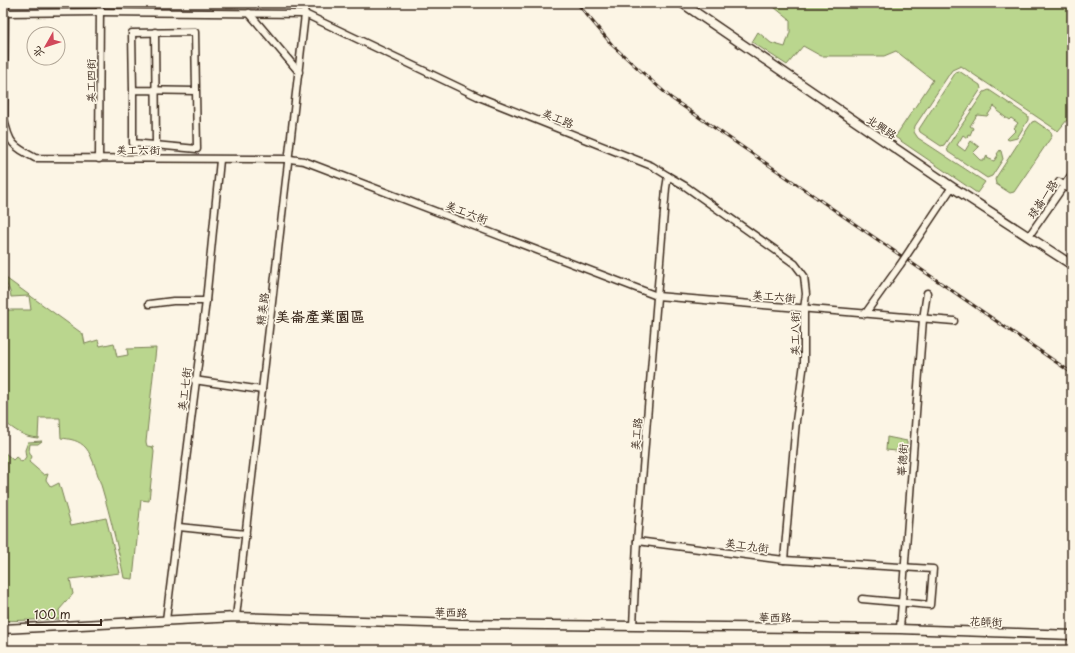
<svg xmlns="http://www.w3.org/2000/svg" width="1075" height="653" viewBox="0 0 1075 653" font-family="'Playpen Sans','LXGW WenKai TC',sans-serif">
	<rect width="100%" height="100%" fill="#fcf5e5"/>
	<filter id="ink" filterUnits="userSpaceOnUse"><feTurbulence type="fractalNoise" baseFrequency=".025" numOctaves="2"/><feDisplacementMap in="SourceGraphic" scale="8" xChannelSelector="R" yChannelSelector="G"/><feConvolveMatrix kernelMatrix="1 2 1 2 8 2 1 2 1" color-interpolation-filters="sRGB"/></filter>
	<g filter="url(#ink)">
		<g fill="#bad68e" stroke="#7a8056">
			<polygon points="769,3 1072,3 1072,114 1058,131 961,66 952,70 915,126 914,132 918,138 985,182 977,193 895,137 933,80 896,51 884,56 821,56 803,46 787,65 752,42 758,32 771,43 785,47 790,32 790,20"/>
			<polygon points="959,71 980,85 981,89 944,145 941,146 920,132 919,129 956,72"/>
			<polygon points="989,90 1028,116 1028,120 1017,138 1009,140 1007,139 1016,130 1014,128 1018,123 1011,118 1009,120 997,111 998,109 994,106 987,116 977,115 970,126 973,128 970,135 968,134 967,138 963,135 957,145 965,151 971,141 979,147 973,153 980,160 985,160 987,155 988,156 987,158 994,161 998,155 997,154 1000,150 1001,151 1003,159 992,176 987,178 948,152 947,147 984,92"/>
			<polygon points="1035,121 1051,132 1052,136 1014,192 1010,193 996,184 995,179 1032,122"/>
			<path d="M3 276 83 334 85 344 98 340 100 346 114 343 117 357 128 355 127 349 156 348 146 442 147 446 153 447 154 452 149 501 141 500 133 579 124 578C120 556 98 461 86 448 79 440 70 439 61 438L60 418H39L38 438C23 437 15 430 3 421V283L8 290 4 297 5 310H31L29 296 11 297C10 286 4 283 3 276Z"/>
			<polygon points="887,437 907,441 907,452 886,450"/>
			<polygon points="42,441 38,444 30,444 29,451 32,457 29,462 44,475 48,474 46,480 51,487 59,483 71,525 106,518 120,573 70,579 73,594 59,610 60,619 3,621 3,619 8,618 7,608 3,609 3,451 13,460 16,457 22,462 26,457 25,450 28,442"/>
		</g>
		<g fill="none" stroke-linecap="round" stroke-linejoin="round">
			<defs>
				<g id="street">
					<path d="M5 3 4 118C9 144 13 146 35 158L290 159 304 161 657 296 954 321"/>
					<polyline points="3,13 100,12 305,14 479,97 652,166 668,176 666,188 637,541 633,626"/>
					<polyline points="249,13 299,72"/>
					<polyline points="155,32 156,146"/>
					<polyline points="133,90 133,143 197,149 195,32 132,33 133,90 196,91"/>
					<polyline points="99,159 100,3"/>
					<polyline points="668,176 685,186 795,264 804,276 806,294 804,309 804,363 796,421 784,560"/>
					<polyline points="1059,182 1072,191"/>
					<polyline points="1029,236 1072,174"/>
					<polyline points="912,247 952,187"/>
					<polyline points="149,304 173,301 206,301"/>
					<polyline points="865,314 900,265"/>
					<polyline points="194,380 262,390"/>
					<polyline points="179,527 246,534"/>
					<polyline points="637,541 784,560 933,569 930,605 862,599"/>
					<polyline points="236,617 305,14 303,3"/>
					<polyline points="166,620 206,301 220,160"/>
					<polyline points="900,629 923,319 927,293"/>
				</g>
				<g id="secondary">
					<polyline points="682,3 952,187 1072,265"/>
					<polyline points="3,629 236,617 460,624 900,629 1072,635"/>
				</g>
			</defs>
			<use href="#street" stroke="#3b2a1e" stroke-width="9"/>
			<use href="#secondary" stroke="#3b2a1e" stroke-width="11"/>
			<use href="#street" stroke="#fcf5e5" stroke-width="6"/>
			<use href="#secondary" stroke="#fcf5e5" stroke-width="8"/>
			<defs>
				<polyline id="rail" points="577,3 613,46 671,98 1072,373"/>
			</defs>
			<use href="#rail" stroke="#3b2a1e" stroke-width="3"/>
			<use href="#rail" stroke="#fcf5e5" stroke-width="1.5" stroke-dasharray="4.5" stroke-linecap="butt"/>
			<defs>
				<polyline id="street-bridge" points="900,265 912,247"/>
			</defs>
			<use href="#street-bridge" stroke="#3b2a1e" stroke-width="9" stroke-linecap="butt"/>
			<use href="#street-bridge" stroke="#fcf5e5" stroke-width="6"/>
		</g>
	</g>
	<g text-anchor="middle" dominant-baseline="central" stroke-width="3.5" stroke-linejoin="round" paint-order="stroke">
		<g font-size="11" fill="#3b2a1e" stroke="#fcf5e5">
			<text transform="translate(90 81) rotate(-90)">美工四街</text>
			<text transform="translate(558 118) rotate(22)">美工路</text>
			<text transform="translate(882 127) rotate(34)">北興路</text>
			<text x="138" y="149">美工六街</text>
			<text transform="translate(1042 199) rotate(-56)">球崙一路</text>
			<text transform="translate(467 212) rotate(21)">美工六街</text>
			<text transform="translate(774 296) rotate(5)">美工六街</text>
			<text transform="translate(262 309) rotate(-83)">精美路</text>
			<text transform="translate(794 334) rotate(-90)">美工八街</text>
			<text transform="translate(184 389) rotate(-83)">美工七街</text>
			<text transform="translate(636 434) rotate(-85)">美工路</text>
			<text transform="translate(902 460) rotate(-86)">華德街</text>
			<text transform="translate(747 545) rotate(8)">美工九街</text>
			<text transform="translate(451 612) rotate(2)">華西路</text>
			<text transform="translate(775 617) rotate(1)">華西路</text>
			<text transform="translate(986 621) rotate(2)">花師街</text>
		</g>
		<g font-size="15" font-weight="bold" fill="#3b2a1e" stroke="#fcf5e5">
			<text x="320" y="315">美崙產業園區</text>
		</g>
	</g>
	<rect width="1075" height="653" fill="none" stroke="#fcf5e5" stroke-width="16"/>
	<rect x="8" y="8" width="1059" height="637" fill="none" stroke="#3b2a1e" stroke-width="1.5" filter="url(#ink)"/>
	<g transform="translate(46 46) rotate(231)"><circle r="19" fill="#fcf5e5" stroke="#afa495"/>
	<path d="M0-3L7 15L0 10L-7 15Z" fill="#d1495b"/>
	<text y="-6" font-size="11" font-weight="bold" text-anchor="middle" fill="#3b2a1e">北</text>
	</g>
	<path d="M28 619v6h73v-6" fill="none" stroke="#3b2a1e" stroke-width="2"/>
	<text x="34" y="619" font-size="12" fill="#3b2a1e" stroke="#fcf5e5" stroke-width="3" paint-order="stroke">100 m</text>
</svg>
